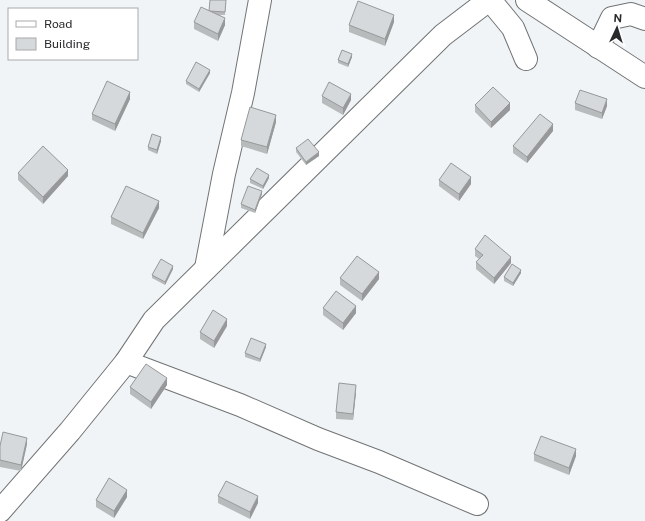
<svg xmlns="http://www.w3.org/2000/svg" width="645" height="521" viewBox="0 0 645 521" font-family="'Public Sans',sans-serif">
	<rect width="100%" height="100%" fill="#f1f4f6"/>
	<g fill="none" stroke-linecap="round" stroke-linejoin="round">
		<defs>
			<g id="minor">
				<polyline points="490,0 513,28 526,59"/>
				<polyline points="527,0 645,77"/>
				<polyline points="598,47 612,18 631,14 645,19"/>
				<polyline points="206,268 224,174 243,93 260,0"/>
				<polyline points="126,362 240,405 318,439 379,462 477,504"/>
				<polyline points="0,511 70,431 126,362 154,320 443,35 489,0"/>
			</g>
		</defs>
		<use href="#minor" stroke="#717475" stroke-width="24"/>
		<use href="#minor" stroke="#fff" stroke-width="22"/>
	</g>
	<g fill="#b8bbbc">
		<polygon points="226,0 225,15 218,15 225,25 218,41 194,29 194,22"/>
		<polygon points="394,22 385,46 349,32 349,25"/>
		<polygon points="352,57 348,67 338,63 338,60"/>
		<polygon points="210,73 199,92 186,84 186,81"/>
		<polygon points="322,96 351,100 343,115 322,103"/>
		<polygon points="130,99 115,131 92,120 92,114"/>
		<polygon points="575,103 607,106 602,119 575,110"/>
		<polygon points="475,105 510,110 491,128 475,112"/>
		<polygon points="276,122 267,154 241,146 241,140"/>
		<polygon points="553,131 527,163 513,153 513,146"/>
		<polygon points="161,141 157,154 148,150 148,147"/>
		<polygon points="296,148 319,156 306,165 296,152"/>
		<polygon points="18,173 68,176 43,204 18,180"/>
		<polygon points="269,178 263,189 250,183 250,179"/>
		<polygon points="439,180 471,184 459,201 439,186"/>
		<polygon points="262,194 255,213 241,208 241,204"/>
		<polygon points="159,208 143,239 111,224 111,217"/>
		<polygon points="475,249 511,263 494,284 476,269 476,262 479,259 475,256"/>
		<polygon points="173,269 165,285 152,278 152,275"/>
		<polygon points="521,273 513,286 504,281 504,277"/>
		<polygon points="340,278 379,279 362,301 340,285"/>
		<polygon points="323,308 356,313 343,330 323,315"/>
		<polygon points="227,326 214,348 200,339 200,332"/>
		<polygon points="266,347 260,362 245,357 245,353"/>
		<polygon points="167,385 151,409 130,394 130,387"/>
		<polygon points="356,392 353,420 336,419 336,412"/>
		<polygon points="27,444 21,471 0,467 0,446"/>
		<polygon points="534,454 576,456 569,475 534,461"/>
		<polygon points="218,496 258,503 250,519 218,503"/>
		<polygon points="127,497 114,518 96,507 96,500"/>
	</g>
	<g fill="#969899">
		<polygon points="394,15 394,22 385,46 385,39"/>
		<polygon points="225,18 225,25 218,41 218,34"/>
		<polygon points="352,54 352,57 348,67 348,64"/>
		<polygon points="210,70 210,73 199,92 199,89"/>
		<polygon points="130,92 130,99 115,131 115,124"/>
		<polygon points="351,94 351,100 343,115 343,108"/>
		<polygon points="607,99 607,106 602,119 602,113"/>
		<polygon points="510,103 510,110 491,128 491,122"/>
		<polygon points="276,115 276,122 267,154 267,147"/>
		<polygon points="553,124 553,131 527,163 527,157"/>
		<polygon points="161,137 161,141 157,154 157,150"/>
		<polygon points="319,152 319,156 306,165 306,162"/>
		<polygon points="68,170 68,176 43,204 43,197"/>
		<polygon points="269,175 269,178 263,189 263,186"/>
		<polygon points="471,177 471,184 459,201 459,194"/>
		<polygon points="262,191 262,194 255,213 255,210"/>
		<polygon points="159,201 159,208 143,239 143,233"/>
		<polygon points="511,257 511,263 494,284 494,278"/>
		<polygon points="173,266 173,269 165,285 165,282"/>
		<polygon points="521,270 521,273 513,286 513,283"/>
		<polygon points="379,272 379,279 362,301 362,294"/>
		<polygon points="356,306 356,313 343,330 343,323"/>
		<polygon points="227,319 227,326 214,348 214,341"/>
		<polygon points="266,344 266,347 260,362 260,359"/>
		<polygon points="167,378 167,385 151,409 151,402"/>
		<polygon points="356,385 356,392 353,420 353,414"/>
		<polygon points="27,438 27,444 21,471 21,465"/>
		<polygon points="576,449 576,456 569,475 569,468"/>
		<polygon points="127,490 127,497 114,518 114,511"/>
		<polygon points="258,496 258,503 250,519 250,512"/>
	</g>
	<g fill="#d6d9db" stroke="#969899">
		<polygon points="210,0 226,0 225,12 209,11"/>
		<polygon points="358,1 394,15 385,39 349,25"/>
		<polygon points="201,7 225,18 218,34 194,22"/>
		<polygon points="342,50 352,54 348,64 338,60"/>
		<polygon points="196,62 210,70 199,89 186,81"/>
		<polygon points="107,81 130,92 115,124 92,114"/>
		<polygon points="329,82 351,94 343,108 322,96"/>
		<polygon points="493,87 510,103 491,122 475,105"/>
		<polygon points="580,90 607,99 602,113 575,103"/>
		<polygon points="250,107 276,115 267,147 241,140"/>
		<polygon points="540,114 553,124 527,157 513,146"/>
		<polygon points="152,134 161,137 157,150 148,147"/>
		<polygon points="308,139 319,152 306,162 296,148"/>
		<polygon points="43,146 68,170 43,197 18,173"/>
		<polygon points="451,163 471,177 459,194 439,180"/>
		<polygon points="257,168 269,175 263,186 250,179"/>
		<polygon points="126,186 159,201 143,233 111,217"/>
		<polygon points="248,186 262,191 255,210 241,204"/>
		<polygon points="485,235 511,257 494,278 476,262 483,255 475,249"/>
		<polygon points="357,256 379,272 362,294 340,278"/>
		<polygon points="161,259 173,266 165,282 152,275"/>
		<polygon points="512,264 521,270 513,283 504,277"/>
		<polygon points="336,291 356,306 343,323 323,308"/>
		<polygon points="213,310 227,319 214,341 200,332"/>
		<polygon points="251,338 266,344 260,359 245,353"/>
		<polygon points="146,364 167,378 151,402 130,387"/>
		<polygon points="339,383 356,385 353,414 336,412"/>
		<polygon points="3,432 27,438 21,465 0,460 0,446"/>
		<polygon points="541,436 576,449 569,468 534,454"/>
		<polygon points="109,478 127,490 114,511 96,500"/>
		<polygon points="226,481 258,496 250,512 218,496"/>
	</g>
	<rect x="8" y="8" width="130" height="52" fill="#ffffff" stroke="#a9aaaa"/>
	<rect x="16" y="21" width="20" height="6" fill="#ffffff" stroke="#a9aaaa"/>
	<text x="44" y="28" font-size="12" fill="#292a2b">Road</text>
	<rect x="16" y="38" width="20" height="12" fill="#d6d9db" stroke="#a9aaaa"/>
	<text x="44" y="48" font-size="12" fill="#292a2b">Building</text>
	<g transform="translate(617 28) rotate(4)" stroke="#ffffff" stroke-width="3" paint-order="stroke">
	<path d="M0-3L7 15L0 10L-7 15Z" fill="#292a2b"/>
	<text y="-6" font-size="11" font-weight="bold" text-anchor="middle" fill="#292a2b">N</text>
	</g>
</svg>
